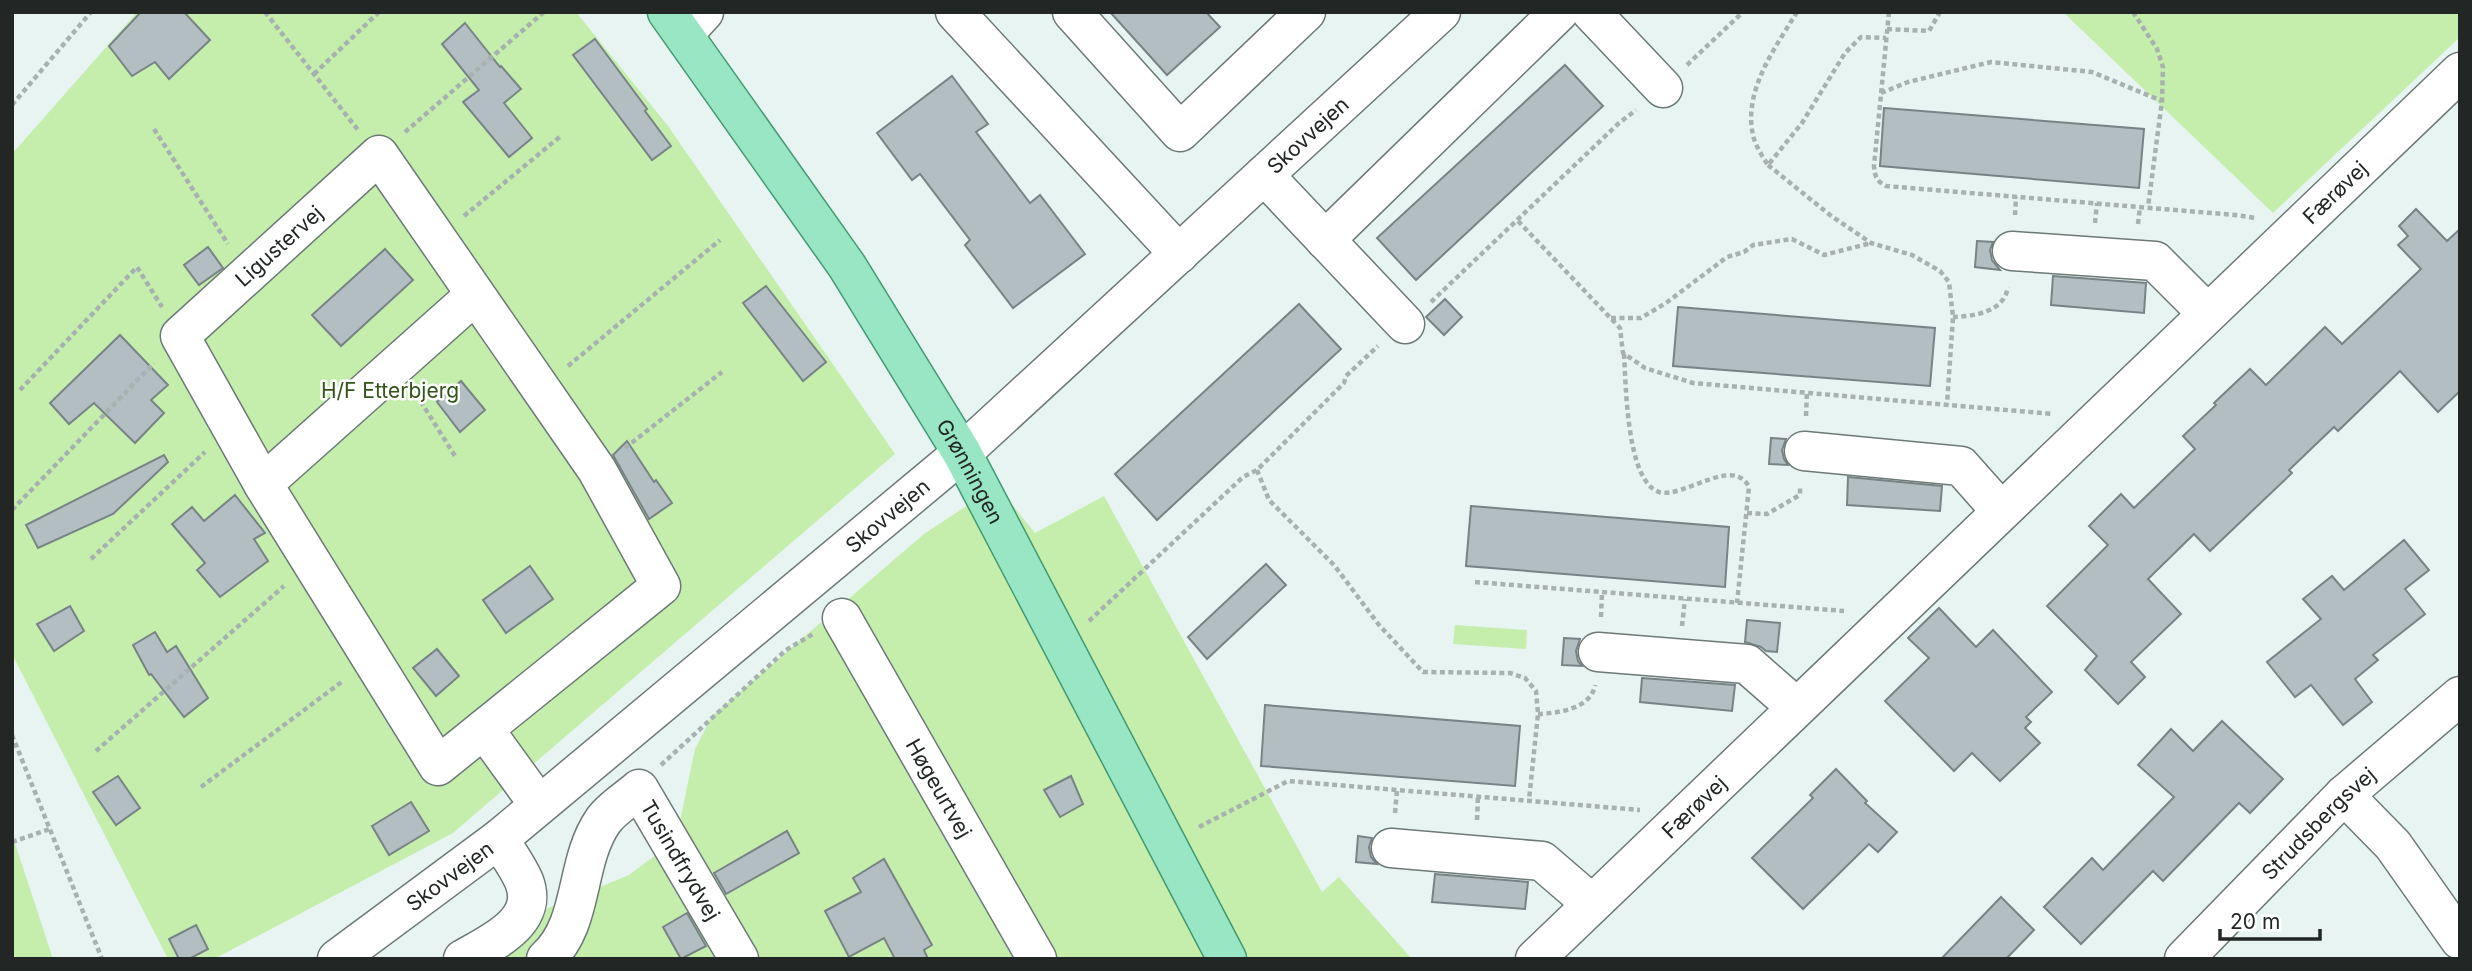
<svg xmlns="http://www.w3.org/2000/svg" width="2472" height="971" viewBox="0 0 2472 971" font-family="Inter,sans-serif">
	<rect width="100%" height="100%" fill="#e7f4f2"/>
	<g fill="#c5eead">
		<polygon points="137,12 576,12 668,126 895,454 453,833 214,959 168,959 12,654 12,154"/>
		<polygon points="2063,12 2460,12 2460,37 2273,213"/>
		<polygon points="997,486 1035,533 1104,496 1322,892 1339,877 1412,959 504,959 522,932 548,908 629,875 666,847 680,821 695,749 712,716 924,534"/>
		<polygon points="1455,625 1527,630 1526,649 1453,644"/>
		<polygon points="12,834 53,959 12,959"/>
	</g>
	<g fill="#b2bec1" stroke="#788386" stroke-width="2">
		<polygon points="141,12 184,12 210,40 169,79 155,62 132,76 109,46"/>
		<polygon points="1110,12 1206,12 1220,27 1167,75"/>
		<polygon points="465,23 500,67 501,66 521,89 504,103 532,138 509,157 463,102 479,90 442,44"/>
		<polygon points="595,39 647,109 645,111 671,146 652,160 573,55"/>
		<polygon points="1565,65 1603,106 1416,280 1377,238"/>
		<polygon points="952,76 988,124 976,132 1030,203 1040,195 1085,254 1013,308 965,245 970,240 920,174 912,180 877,133"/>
		<polygon points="1884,108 2144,129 2139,188 1880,166"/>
		<polygon points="2416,209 2447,241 2460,229 2460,391 2438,412 2400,371 2338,431 2334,427 2289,470 2292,473 2210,551 2194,534 2148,579 2181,614 2131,662 2145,677 2118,704 2085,670 2097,656 2047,606 2108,545 2089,526 2121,494 2134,508 2195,449 2183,436 2216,405 2214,403 2250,369 2266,385 2325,327 2342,344 2421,269 2398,245 2408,236 2399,226"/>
		<polygon points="1977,241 1993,242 1990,250 1992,260 2000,270 1975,267"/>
		<polygon points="208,247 223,268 199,285 184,265"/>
		<polygon points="385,249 413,280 341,346 312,315"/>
		<polygon points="2053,276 2146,283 2144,313 2051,305"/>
		<polygon points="766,286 826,362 803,381 743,303"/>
		<polygon points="1445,299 1462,317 1444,335 1426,317"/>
		<polygon points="1299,304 1341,349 1157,520 1115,474"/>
		<polygon points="1678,307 1935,328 1930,386 1673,366"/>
		<polygon points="120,335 168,385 151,400 164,413 135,443 94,403 69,424 50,403"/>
		<polygon points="461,381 485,410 460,432 437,402"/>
		<polygon points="1771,438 1786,439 1782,450 1784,459 1788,465 1769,464"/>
		<polygon points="627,441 654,482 656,480 672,503 649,519 613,455"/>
		<polygon points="164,455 168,462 113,514 38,548 26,525"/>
		<polygon points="1848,477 1942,486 1940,511 1847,505"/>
		<polygon points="235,495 265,533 254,539 268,561 220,597 197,570 205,563 172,524 192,507 204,521"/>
		<polygon points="1471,506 1729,527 1725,587 1466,566"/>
		<polygon points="2404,540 2429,570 2405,589 2425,614 2373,655 2378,660 2355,679 2372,702 2343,725 2311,685 2295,697 2267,662 2321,619 2303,599 2332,576 2344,590"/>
		<polygon points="1266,564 1286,585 1207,659 1188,637"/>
		<polygon points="530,566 553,599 506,633 483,600"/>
		<polygon points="70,606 84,631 54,651 37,624"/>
		<polygon points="1939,608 1976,647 1993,630 2052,692 2026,717 2031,722 2025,728 2040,743 2000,781 1972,753 1954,771 1885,701 1929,658 1908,638"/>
		<polygon points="1747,620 1780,623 1777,652 1766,651 1761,647 1745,642"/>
		<polygon points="155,632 167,652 176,646 208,698 184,717 151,674 149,675 133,645"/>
		<polygon points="1564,638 1580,639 1576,651 1578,661 1582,666 1562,665"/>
		<polygon points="437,649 459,676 436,696 413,668"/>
		<polygon points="1642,678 1735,685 1732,711 1640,702"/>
		<polygon points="1265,705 1520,726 1515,786 1261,766"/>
		<polygon points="2222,721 2283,779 2250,813 2239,803 2163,881 2153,871 2081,944 2044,907 2092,858 2103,870 2174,797 2138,765 2171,729 2193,751"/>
		<polygon points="1836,769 1867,801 1865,803 1897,832 1878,852 1869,844 1803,909 1752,858 1813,798 1810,795"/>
		<polygon points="118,776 140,808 116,825 93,792"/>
		<polygon points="1071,776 1083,804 1060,817 1044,790"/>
		<polygon points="411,802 429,831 389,855 372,826"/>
		<polygon points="787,831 799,853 726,894 714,873"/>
		<polygon points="1358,836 1372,838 1369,847 1371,857 1377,864 1356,862"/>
		<polygon points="884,859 932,945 924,950 928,959 895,959 884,938 849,957 825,911 861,892 853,878"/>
		<polygon points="1435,874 1528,882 1525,909 1432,902"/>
		<polygon points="2001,897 2034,930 2006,959 1941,959"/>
		<polygon points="687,913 706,946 681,959 663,927"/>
		<polygon points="196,925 208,949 189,959 179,959 169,939"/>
	</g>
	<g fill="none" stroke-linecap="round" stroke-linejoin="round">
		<defs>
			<g id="minor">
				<polyline points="955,12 1179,254"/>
				<polyline points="1072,12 1180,132 1306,12"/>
				<polyline points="1591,12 1663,88"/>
				<polyline points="684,34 704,12"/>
				<polygon points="379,155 597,470 661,586 438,766 263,484 180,336"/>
				<polyline points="1264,175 1405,324"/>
				<polyline points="1325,240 1559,12"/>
				<polyline points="2012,251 2155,261 2207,313"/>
				<polyline points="1804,451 1961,466 2001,511"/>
				<polyline points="263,484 475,295"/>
				<path id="s1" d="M842 618 1037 959"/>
				<polyline points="1598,652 1747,664 1796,707"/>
				<polyline points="484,729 539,805"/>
				<polyline points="2344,795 2393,845 2460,940"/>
				<polyline points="1391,848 1542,861 1592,904"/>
				<path id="s2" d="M337 959 499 839 962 453 1441 12"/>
				<path d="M463 959C491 943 540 922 524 881 518 867 507 852 499 839"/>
				<path id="s3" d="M546 959C585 924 574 863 603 821 611 809 628 799 639 789L739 959"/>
				<path id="s4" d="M1535 959 2460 72"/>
				<path id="s5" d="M2184 959 2344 795 2460 696"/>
			</g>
			<g id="major">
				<path id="s6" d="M667 12 847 266 962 453 1227 959"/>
			</g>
		</defs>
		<use href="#minor" stroke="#6d7977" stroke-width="41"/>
		<use href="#major" stroke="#429972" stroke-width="41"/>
		<g stroke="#a7b2b0" stroke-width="4.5" stroke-dasharray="5 3.5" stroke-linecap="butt">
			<polyline points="265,12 358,130"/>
			<path d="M1797 12C1775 48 1743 91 1753 135 1755 145 1762 156 1768 165L1802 123 1845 53 1861 37 1886 38"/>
			<path d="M1889 12 1874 166C1875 176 1876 181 1886 186L2235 215 2256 218"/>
			<polyline points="2133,12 2157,49 2163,67 2162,101 2148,207"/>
			<polyline points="1887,29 1929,31 1940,12"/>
			<polyline points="1687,65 1743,12"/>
			<polyline points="314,74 379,12"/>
			<polyline points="1881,93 1908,82 1991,62 2092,72 2162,101"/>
			<polyline points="12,105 91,12"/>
			<polyline points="154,129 228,244"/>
			<polyline points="405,132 544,12"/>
			<polyline points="1768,165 1830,215 1871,243 1912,255 1940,271 1949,282 1953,317 1947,404"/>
			<polyline points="2015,215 2016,197"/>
			<polyline points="464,216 562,135"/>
			<polyline points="1518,221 1620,328 1623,353 1645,368 1693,383 2053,414"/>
			<polyline points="2095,223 2097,203"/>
			<polyline points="2138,224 2140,207"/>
			<polyline points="1431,302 1619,123 1636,110"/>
			<path d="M1953 317C1975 316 2004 312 2008 287"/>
			<polyline points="1611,318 1641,318 1666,303 1727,257 1744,252 1753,245 1792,239 1824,255 1871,243"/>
			<path d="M1624 354C1626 383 1626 481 1659 492 1684 499 1733 455 1749 487L1737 603"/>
			<polyline points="568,366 720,240"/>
			<polyline points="20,390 137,267 162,307"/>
			<polyline points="416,394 455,456"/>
			<polyline points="1806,416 1807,392"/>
			<polyline points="625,448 722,372"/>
			<polyline points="1257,470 1269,500 1334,565 1379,625 1423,672 1510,673 1525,678 1536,691 1538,714 1529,800"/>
			<polyline points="12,510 154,363"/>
			<polyline points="1747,513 1767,514 1800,495 1800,487"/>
			<polyline points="91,559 205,452"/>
			<polyline points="1475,582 1844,611"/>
			<polyline points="1601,617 1602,592"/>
			<polyline points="1089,621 1243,477 1257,470 1344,383 1346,376 1378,346"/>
			<polyline points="1682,626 1685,599"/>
			<path d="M1538 714C1558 713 1591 709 1595 685"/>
			<polyline points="12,735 102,959"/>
			<polyline points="96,751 284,586"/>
			<polyline points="661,765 786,650 813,634"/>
			<polyline points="201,787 343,681"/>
			<polyline points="1395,813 1397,790"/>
			<polyline points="1477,820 1478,796"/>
			<polyline points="1199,827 1288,781 1640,810"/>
			<polyline points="12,842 50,829"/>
		</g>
		<use href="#minor" stroke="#fff" stroke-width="38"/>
		<use href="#major" stroke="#98e6c3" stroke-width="38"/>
	</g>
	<g text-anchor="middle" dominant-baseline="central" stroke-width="5" stroke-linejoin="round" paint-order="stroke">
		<g font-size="21" fill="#222726" stroke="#fff">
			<text stroke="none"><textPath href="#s2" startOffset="1274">Skovvejen</textPath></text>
			<text stroke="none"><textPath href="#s4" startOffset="1108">Færøvej</textPath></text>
			<text transform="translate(279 246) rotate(-42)">Ligustervej</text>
			<text stroke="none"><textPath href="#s6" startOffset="551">Grønningen</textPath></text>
			<text stroke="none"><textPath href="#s2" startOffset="707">Skovvejen</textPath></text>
			<text stroke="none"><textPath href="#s1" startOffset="196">Høgeurtvej</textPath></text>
			<text stroke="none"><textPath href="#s4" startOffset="220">Færøvej</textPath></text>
			<text stroke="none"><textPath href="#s5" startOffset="191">Strudsbergsvej</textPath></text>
			<text stroke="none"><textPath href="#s3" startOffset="282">Tusindfrydvej</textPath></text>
			<text stroke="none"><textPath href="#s2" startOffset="140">Skovvejen</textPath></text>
		</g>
		<g font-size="21" fill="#325319" stroke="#fff">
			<text x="390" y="390">H/F Etterbjerg</text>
		</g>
	</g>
	<rect width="2472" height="971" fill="none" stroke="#222726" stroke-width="28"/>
	<path d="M2220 929v10h100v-10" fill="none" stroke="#222726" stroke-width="3.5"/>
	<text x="2230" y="929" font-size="21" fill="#222726" stroke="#ffffff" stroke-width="5" paint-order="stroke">20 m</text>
</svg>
